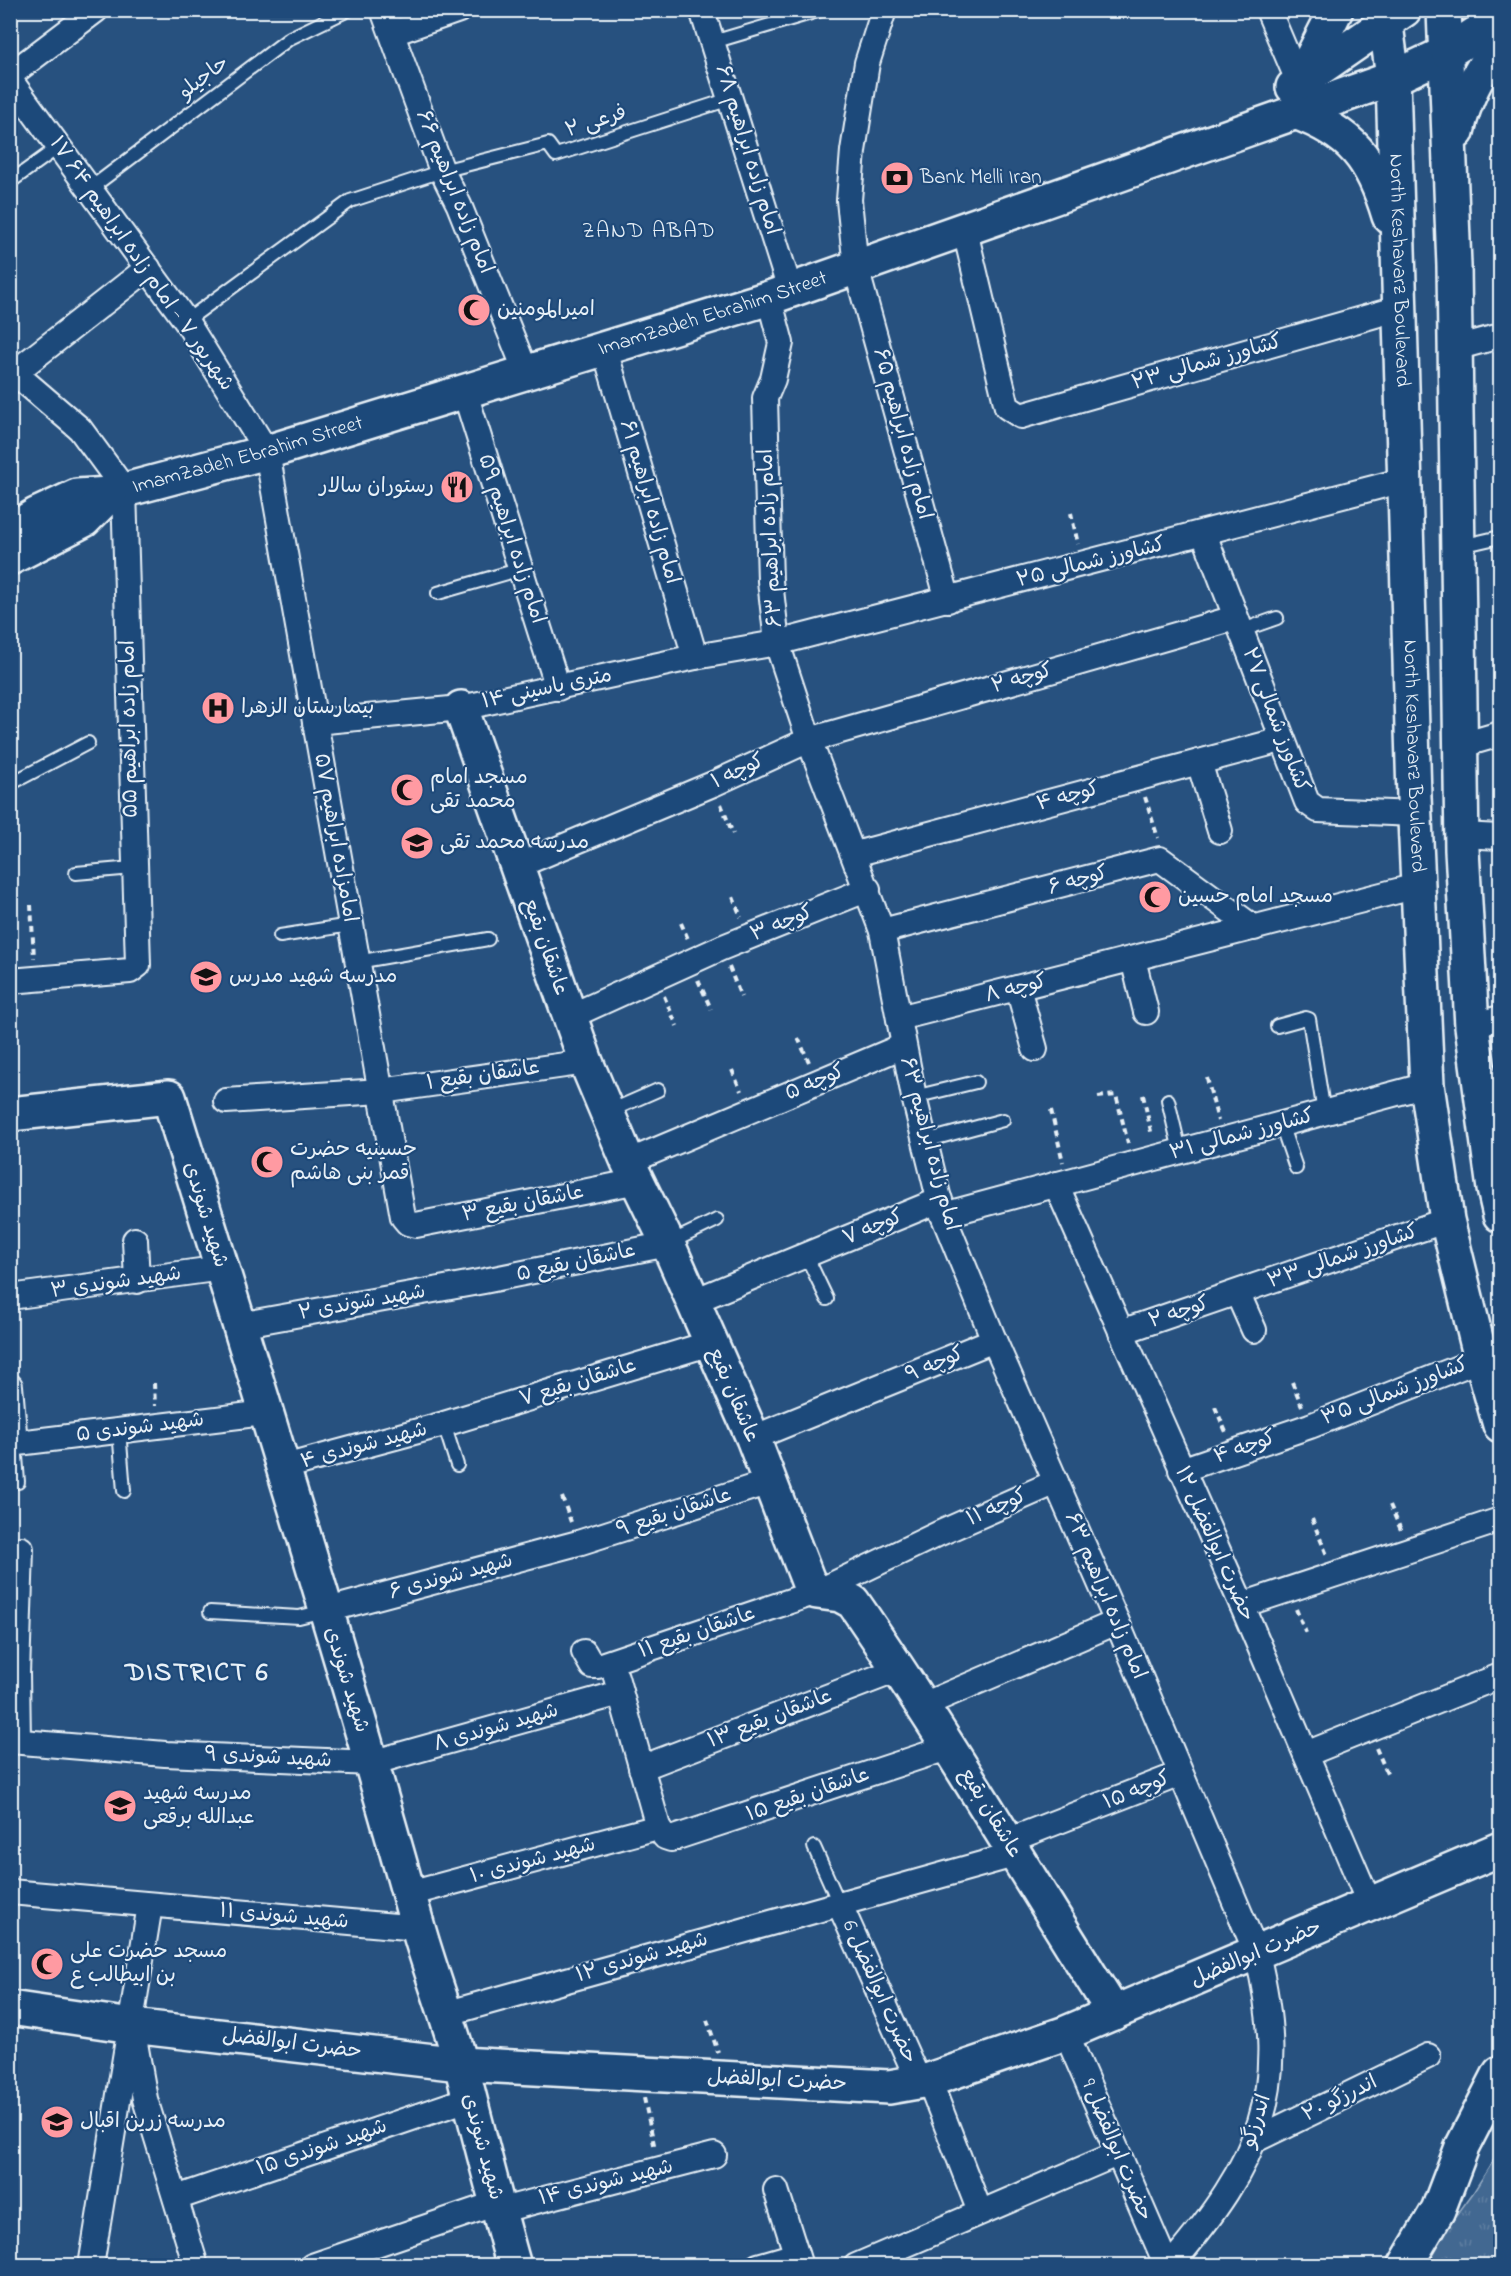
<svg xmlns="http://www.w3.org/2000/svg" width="1511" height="2276" viewBox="0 0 1511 2276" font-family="'Indie Flower','Playpen Sans Arabic',sans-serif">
	<defs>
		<pattern id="grass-tufts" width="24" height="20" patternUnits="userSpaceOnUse" patternTransform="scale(1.5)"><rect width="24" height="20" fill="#436891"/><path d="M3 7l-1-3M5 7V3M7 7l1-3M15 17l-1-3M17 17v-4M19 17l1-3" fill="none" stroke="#5e7ea1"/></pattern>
	</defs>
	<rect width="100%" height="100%" fill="#27517f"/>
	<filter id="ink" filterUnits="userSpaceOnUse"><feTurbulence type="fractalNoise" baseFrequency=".0167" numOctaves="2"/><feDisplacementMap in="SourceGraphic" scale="12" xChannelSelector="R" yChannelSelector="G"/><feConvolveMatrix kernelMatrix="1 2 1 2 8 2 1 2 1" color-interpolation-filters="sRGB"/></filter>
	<g filter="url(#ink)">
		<polygon fill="url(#grass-tufts)" stroke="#96acc4" stroke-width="1.5" points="1500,2150 1500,2257 1477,2265 1419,2266 1473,2193"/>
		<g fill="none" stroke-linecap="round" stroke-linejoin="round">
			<defs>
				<g id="lane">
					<polyline points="713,42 821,10"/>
					<polyline points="10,182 60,146"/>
					<polyline points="91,188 290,38 348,10"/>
					<polyline points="186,321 350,201 442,171 548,144 556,155 730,99"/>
					<polyline points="1461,546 1500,537"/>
					<polyline points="438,593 521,569"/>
					<polyline points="1240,631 1277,618"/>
					<polyline points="10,784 88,743"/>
					<polyline points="76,873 133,868"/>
					<polyline points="280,936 350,925"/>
					<polyline points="357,962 488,939"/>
					<polyline points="1277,1026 1306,1018 1309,1019 1324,1113"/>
					<polyline points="914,1097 976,1082"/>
					<polyline points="1168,1100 1180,1151"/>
					<polyline points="610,1111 658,1090"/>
					<polyline points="1281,1124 1296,1168"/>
					<polyline points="925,1141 1003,1120"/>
					<polyline points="669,1243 717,1220"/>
					<polyline points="806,1255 827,1299"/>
					<polyline points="444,1424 457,1465"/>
					<polyline points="119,1430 124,1491"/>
					<polyline points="15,1443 18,1482"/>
					<polyline points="210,1612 299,1617 324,1611"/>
					<polyline points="814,1847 839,1903"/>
				</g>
				<g id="street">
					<polyline points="383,10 442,171 459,205 526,372"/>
					<polyline points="702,10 790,290"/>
					<polyline points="884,10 867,63 853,151 849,200 856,268 948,600"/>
					<polyline points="1268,10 1299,83"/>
					<polyline points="393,33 459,10"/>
					<polyline points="10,75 96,10"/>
					<polyline points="10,80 186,321 267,452 403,1217 408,1223 416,1225 638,1181"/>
					<polyline points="965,231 1007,407 1021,416 1400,308"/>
					<path d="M769 298 781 343 773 379 765 398 770 581 777 643 809 740 882 931 914 1097 943 1215 994 1340 1117 1622 1257 1954C1291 2092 1260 2161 1170 2266"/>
					<polyline points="604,347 695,657"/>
					<polyline points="1455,348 1500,336"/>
					<polyline points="10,369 80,429 124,489 138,965 130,971 10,981"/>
					<polyline points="14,373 148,268"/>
					<polyline points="464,390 558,688"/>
					<polyline points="1204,534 1307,802 1318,810 1415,814"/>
					<polyline points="315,722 461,708 695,657 777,643 1404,480"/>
					<polyline points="1459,746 1500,734"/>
					<polyline points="1199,762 1220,831"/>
					<polyline points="1462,835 1500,837"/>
					<polyline points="855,854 1281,740"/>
					<polyline points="517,866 713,784 809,740 1235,618"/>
					<polyline points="882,931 1160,859 1254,928"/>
					<polyline points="1133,959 1146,1012"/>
					<polyline points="1018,988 1035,1049"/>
					<polyline points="569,1017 721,948 868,889"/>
					<polyline points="899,1018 1417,886"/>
					<polyline points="1472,1026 1500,1018"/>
					<polyline points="226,1101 381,1091 586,1062"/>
					<polyline points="628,1162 903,1046"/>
					<polyline points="1056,1184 1242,1605 1370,1905"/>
					<polyline points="943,1215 1427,1085"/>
					<polyline points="135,1240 137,1281"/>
					<polyline points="1238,1294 1254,1330"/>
					<polyline points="10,1297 222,1268"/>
					<polyline points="694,1301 940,1200"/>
					<polyline points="239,1325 484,1281 668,1244"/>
					<polyline points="1121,1332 1447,1220"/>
					<polyline points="10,1386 15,1443"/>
					<polyline points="753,1438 994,1340"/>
					<polyline points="10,1444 265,1413"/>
					<polyline points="284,1467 444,1424 711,1343"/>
					<polyline points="1181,1470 1310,1426 1481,1359"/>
					<polyline points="1242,1605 1500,1520"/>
					<polyline points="324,1611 578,1543 769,1482"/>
					<polyline points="584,1652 592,1666 598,1666 817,1592 938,1534 1056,1482"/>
					<polyline points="616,1677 658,1827 665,1837 671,1839 950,1747"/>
					<polyline points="923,1705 1117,1622"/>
					<polyline points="10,1741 165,1754 371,1763 620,1693"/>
					<polyline points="18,1741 17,1674 21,1549"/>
					<polyline points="1306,1754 1500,1676"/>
					<polyline points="641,1768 900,1669"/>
					<polyline points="1005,1842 1180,1774"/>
					<polyline points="10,1892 418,1928"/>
					<polyline points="409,1894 658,1827"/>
					<polyline points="839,1903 919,2082"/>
					<polyline points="445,2014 1014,1855"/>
					<polyline points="1066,2033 1167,2266"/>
					<polyline points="135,2043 145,2099 196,2266"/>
					<polyline points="929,2080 980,2212"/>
					<polyline points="1253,2141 1428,2056"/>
					<polyline points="776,2190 800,2266"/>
					<polyline points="176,2198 468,2099"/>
					<polyline points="498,2211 714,2155"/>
					<polyline points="91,2266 150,1905"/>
					<polyline points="312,2266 497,2203"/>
					<polyline points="758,2266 796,2255"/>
					<polyline points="856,2266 1117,2154"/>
				</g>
				<g id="secondary">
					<polyline points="1293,87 1404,10"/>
					<path id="s1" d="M10 531 36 515 77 496 110 494 267 452 769 298 1393 78 1448 52"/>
					<polyline points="10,558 84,520 110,494"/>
					<path d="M461 708 586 1062 628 1162 668 1244 753 1438 808 1581 817 1592 840 1595 853 1602C946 1736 1027 1876 1114 2013"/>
					<path d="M10 1114 169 1097C254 1372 340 1647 417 1924 430 1971 448 2017 461 2064 478 2131 495 2199 514 2266"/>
					<polyline points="10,2008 132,2026 460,2064 889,2087 929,2080 1066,2033 1500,1849"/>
				</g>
				<g id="primary">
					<path id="s2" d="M1384 10 1393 78 1414 797 1427 1085 1447 1220 1481 1359 1500 1425"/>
					<polyline points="1444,10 1454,266 1462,850 1472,1026 1494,1189 1500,1215"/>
					<polyline points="1448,52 1500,18"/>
					<polyline points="1299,83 1336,10"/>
					<path d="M1295 112C1352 133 1372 159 1389 216"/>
					<path d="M1457 132C1464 100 1480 69 1500 43"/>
					<polyline points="1405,2266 1438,2210 1462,2147 1500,2073"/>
				</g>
			</defs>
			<use href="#lane" stroke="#e8f1f8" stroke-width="16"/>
			<use href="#street" stroke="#e8f1f8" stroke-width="28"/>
			<use href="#secondary" stroke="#e8f1f8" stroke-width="38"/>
			<use href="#primary" stroke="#e8f1f8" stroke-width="38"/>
			<g stroke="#e8f1f8" stroke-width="4" stroke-dasharray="6 4.5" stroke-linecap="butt">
				<polyline points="1071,513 1078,544"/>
				<polyline points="1145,797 1158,838"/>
				<polyline points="721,804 733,834"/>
				<polyline points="733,897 741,917"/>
				<polyline points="31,905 34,958"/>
				<polyline points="681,923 688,939"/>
				<polyline points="729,967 741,997"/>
				<polyline points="698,980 711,1009"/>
				<polyline points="664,996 677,1026"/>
				<polyline points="798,1038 809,1062"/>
				<polyline points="732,1070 741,1091"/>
				<polyline points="1207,1078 1218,1121"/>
				<polyline points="1143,1095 1152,1136"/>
				<polyline points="1098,1097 1116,1095 1128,1143"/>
				<polyline points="1051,1110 1063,1162"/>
				<polyline points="1292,1382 1302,1406"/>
				<polyline points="154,1383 155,1406"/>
				<polyline points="1215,1407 1226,1432"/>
				<polyline points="562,1497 571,1522"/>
				<polyline points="1390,1505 1401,1530"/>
				<polyline points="1312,1519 1327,1555"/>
				<polyline points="1296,1609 1306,1633"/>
				<polyline points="1376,1748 1388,1775"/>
				<polyline points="707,2020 718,2052"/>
				<polyline points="644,2098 655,2149"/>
			</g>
			<use href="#lane" stroke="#1f4a7a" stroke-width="12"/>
			<use href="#street" stroke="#1f4a7a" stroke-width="24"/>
			<use href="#secondary" stroke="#1f4a7a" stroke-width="33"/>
			<use href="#primary" stroke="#1f4a7a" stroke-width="33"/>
		</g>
	</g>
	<defs>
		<symbol id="bank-disc" viewBox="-11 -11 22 22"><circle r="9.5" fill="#ff9aa2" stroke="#1f4a7a"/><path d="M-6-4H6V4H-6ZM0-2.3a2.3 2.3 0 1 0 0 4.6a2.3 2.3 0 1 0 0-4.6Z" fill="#111"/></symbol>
		<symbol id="mosque-disc" viewBox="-11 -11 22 22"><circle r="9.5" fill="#ff9aa2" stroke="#1f4a7a"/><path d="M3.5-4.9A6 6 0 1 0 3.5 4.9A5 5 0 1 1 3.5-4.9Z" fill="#111"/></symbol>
		<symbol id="restaurant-disc" viewBox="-11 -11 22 22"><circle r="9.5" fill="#ff9aa2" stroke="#1f4a7a"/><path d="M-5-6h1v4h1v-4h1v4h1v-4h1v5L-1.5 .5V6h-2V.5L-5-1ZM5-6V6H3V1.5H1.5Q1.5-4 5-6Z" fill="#111"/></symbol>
		<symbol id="hospital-disc" viewBox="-11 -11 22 22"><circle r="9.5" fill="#ff9aa2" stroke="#1f4a7a"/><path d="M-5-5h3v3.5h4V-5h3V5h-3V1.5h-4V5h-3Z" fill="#111"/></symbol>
		<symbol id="school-disc" viewBox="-11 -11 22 22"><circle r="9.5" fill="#ff9aa2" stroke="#1f4a7a"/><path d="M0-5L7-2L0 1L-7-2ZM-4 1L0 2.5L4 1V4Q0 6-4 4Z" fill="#111"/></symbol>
	</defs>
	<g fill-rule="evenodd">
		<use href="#bank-disc" x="878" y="159" width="38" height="38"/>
		<use href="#mosque-disc" x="455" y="291" width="38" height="38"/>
		<use href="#restaurant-disc" x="438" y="468" width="38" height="38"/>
		<use href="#hospital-disc" x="199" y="689" width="38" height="38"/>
		<use href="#mosque-disc" x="388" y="771" width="38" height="38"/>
		<use href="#school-disc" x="398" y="824" width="38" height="38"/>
		<use href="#mosque-disc" x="1136" y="878" width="38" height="38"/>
		<use href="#school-disc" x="187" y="958" width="38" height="38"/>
		<use href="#mosque-disc" x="248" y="1143" width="38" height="38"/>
		<use href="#school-disc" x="101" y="1787" width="38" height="38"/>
		<use href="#mosque-disc" x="28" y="1945" width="38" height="38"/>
		<use href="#school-disc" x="38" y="2103" width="38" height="38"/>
	</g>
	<g text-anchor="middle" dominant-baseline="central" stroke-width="4.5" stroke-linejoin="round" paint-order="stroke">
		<g font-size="21" fill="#e8f1f8" stroke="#1f4a7a">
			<text transform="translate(204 78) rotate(-37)">حاجیلو</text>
			<text transform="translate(596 122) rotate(-18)">فرعی ۲</text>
			<text transform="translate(747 150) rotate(73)">امام زاده ابراهیم ۶۸</text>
			<text transform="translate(454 192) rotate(68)">امام زاده ابراهیم ۶۶</text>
			<text transform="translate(141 264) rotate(55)">۱۷ شهریور ۷ - امام زاده ابراهیم ۶۴</text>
			<text stroke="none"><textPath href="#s2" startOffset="261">North Keshavarz Boulevard</textPath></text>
			<text stroke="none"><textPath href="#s1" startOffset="738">ImamZadeh Ebrahim Street</textPath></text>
			<text transform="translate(1207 363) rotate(-16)">کشاورز شمالی ۲۳</text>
			<text transform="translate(902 434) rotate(75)">امام زاده ابراهیم ۶۵</text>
			<text stroke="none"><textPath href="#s1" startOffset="252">ImamZadeh Ebrahim Street</textPath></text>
			<text transform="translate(649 502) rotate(74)">امام زاده ابراهیم ۶۱</text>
			<text transform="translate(771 538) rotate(-93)">امام زاده ابراهیم ۶۳</text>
			<text transform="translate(511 539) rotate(72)">امام زاده ابراهیم ۵۹</text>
			<text transform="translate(1091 563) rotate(-14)">کشاورز شمالی ۲۵</text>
			<text transform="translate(1022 679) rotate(-16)">کوچه ۲</text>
			<text transform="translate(547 689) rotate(-12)">۱۴ متری یاسینی</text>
			<text transform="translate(1275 720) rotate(69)">کشاورز شمالی ۲۷</text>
			<text transform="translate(130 729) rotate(-91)">امام زاده ابراهیم ۵۵</text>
			<text stroke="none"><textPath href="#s2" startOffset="747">North Keshavarz Boulevard</textPath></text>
			<text transform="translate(738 772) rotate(-25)">کوچه ۱</text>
			<text transform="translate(1068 797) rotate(-15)">کوچه ۴</text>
			<text transform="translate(335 838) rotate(80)">امامزاده ابراهیم ۵۷</text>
			<text transform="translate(1078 881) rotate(-15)">کوچه ۶</text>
			<text transform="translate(782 924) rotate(-22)">کوچه ۳</text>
			<text transform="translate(545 947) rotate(71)">عاشقان بقیع</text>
			<text transform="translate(1016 989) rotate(-14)">کوچه ۸</text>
			<text transform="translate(483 1076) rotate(-8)">عاشقان بقیع ۱</text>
			<text transform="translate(815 1083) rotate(-23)">کوچه ۵</text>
			<text transform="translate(1242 1135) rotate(-15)">کشاورز شمالی ۳۱</text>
			<text transform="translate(929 1144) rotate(75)">امام زاده ابراهیم ۶۳</text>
			<text transform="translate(523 1204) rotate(-11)">عاشقان بقیع ۳</text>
			<text transform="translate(205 1215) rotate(73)">شهید شوندی</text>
			<text transform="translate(873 1228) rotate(-22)">کوچه ۷</text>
			<text transform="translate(1343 1257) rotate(-19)">کشاورز شمالی ۳۳</text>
			<text transform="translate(576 1263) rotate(-12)">عاشقان بقیع ۵</text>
			<text transform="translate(116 1283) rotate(-8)">شهید شوندی ۳</text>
			<text transform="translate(362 1303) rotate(-10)">شهید شوندی ۲</text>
			<text transform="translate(1179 1313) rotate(-18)">کوچه ۲</text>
			<text transform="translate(935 1365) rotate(-23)">کوچه ۹</text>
			<text transform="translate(578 1383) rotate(-17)">عاشقان بقیع ۷</text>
			<text transform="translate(1395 1392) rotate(-21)">کشاورز شمالی ۳۵</text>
			<text transform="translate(733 1395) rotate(67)">عاشقان بقیع</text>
			<text transform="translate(140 1428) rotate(-7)">شهید شوندی ۵</text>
			<text transform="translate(364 1446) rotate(-15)">شهید شوندی ۴</text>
			<text transform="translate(1245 1448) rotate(-19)">کوچه ۴</text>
			<text transform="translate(997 1508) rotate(-24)">کوچه ۱۱</text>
			<text transform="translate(674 1513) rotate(-18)">عاشقان بقیع ۹</text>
			<text transform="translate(1214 1544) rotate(66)">حضرت ابوالفضل ۱۲</text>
			<text transform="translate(451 1577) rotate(-15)">شهید شوندی ۶</text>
			<text transform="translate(1105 1596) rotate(67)">امام زاده ابراهیم ۶۳</text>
			<text transform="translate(697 1633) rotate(-19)">عاشقان بقیع ۱۱</text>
			<text transform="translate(346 1680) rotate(73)">شهید شوندی</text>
			<text transform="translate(770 1719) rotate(-21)">عاشقان بقیع ۱۳</text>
			<text transform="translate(496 1728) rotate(-16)">شهید شوندی ۸</text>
			<text transform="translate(268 1758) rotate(3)">شهید شوندی ۹</text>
			<text transform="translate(1137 1791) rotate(-22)">کوچه ۱۵</text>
			<text transform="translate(808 1795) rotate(-19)">عاشقان بقیع ۱۵</text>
			<text transform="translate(990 1813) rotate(59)">عاشقان بقیع</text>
			<text transform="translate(533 1861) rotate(-15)">شهید شوندی ۱۰</text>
			<text transform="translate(284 1917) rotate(5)">شهید شوندی ۱۱</text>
			<text transform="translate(1256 1954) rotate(-23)">حضرت ابوالفضل</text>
			<text transform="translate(642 1958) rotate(-16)">شهید شوندی ۱۲</text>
			<text transform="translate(879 1992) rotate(66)">حضرت ابوالفضل 6</text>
			<text transform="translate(292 2044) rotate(7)">حضرت ابوالفضل</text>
			<text transform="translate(777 2081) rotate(3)">حضرت ابوالفضل</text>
			<text transform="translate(1340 2099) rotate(-26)">اندرزگو ۲۰</text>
			<text transform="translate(1257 2121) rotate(-72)">اندرزگو</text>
			<text transform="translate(482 2147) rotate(75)">شهید شوندی</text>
			<text transform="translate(322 2148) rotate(-19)">شهید شوندی ۱۵</text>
			<text transform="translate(1116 2150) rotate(67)">حضرت ابوالفضل 9</text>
			<text transform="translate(606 2183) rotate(-14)">شهید شوندی ۱۴</text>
		</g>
		<g font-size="21" fill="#e8f1f8" stroke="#1f4a7a" text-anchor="start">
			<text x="920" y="178">Bank Melli Iran</text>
			<text x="497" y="310">امیرالمومنین</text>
			<text x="434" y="487" text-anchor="end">رستوران سالار</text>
			<text x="241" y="708">بیمارستان الزهرا</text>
			<text x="430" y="778">مسجد امام<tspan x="430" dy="24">محمد تقی</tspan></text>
			<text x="440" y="843">مدرسه محمد تقی</text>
			<text x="1178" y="897">مسجد امام حسین</text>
			<text x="229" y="977">مدرسه شهید مدرس</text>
			<text x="290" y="1150">حسینیه حضرت<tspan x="290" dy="24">قمر بنی هاشم</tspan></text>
			<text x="143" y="1794">مدرسه شهید<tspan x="143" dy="24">عبدالله برقعی</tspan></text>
			<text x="70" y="1952">مسجد حضرت علی<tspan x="70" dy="24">بن ابیطالب ع</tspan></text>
			<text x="80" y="2122">مدرسه زرین اقبال</text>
		</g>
		<g font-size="22" letter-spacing="1.5" fill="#e8f1f8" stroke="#1f4a7a">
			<text x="649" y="232">ZAND ABAD</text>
		</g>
		<g font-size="27" font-weight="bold" letter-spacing="1.5" fill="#e8f1f8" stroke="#1f4a7a">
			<text x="197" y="1673">DISTRICT 6</text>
		</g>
	</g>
	<rect width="1511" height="2276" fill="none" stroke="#1f4a7a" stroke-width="36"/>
	<rect x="18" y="18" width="1475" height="2240" fill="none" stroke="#e8f1f8" stroke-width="2" filter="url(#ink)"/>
</svg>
